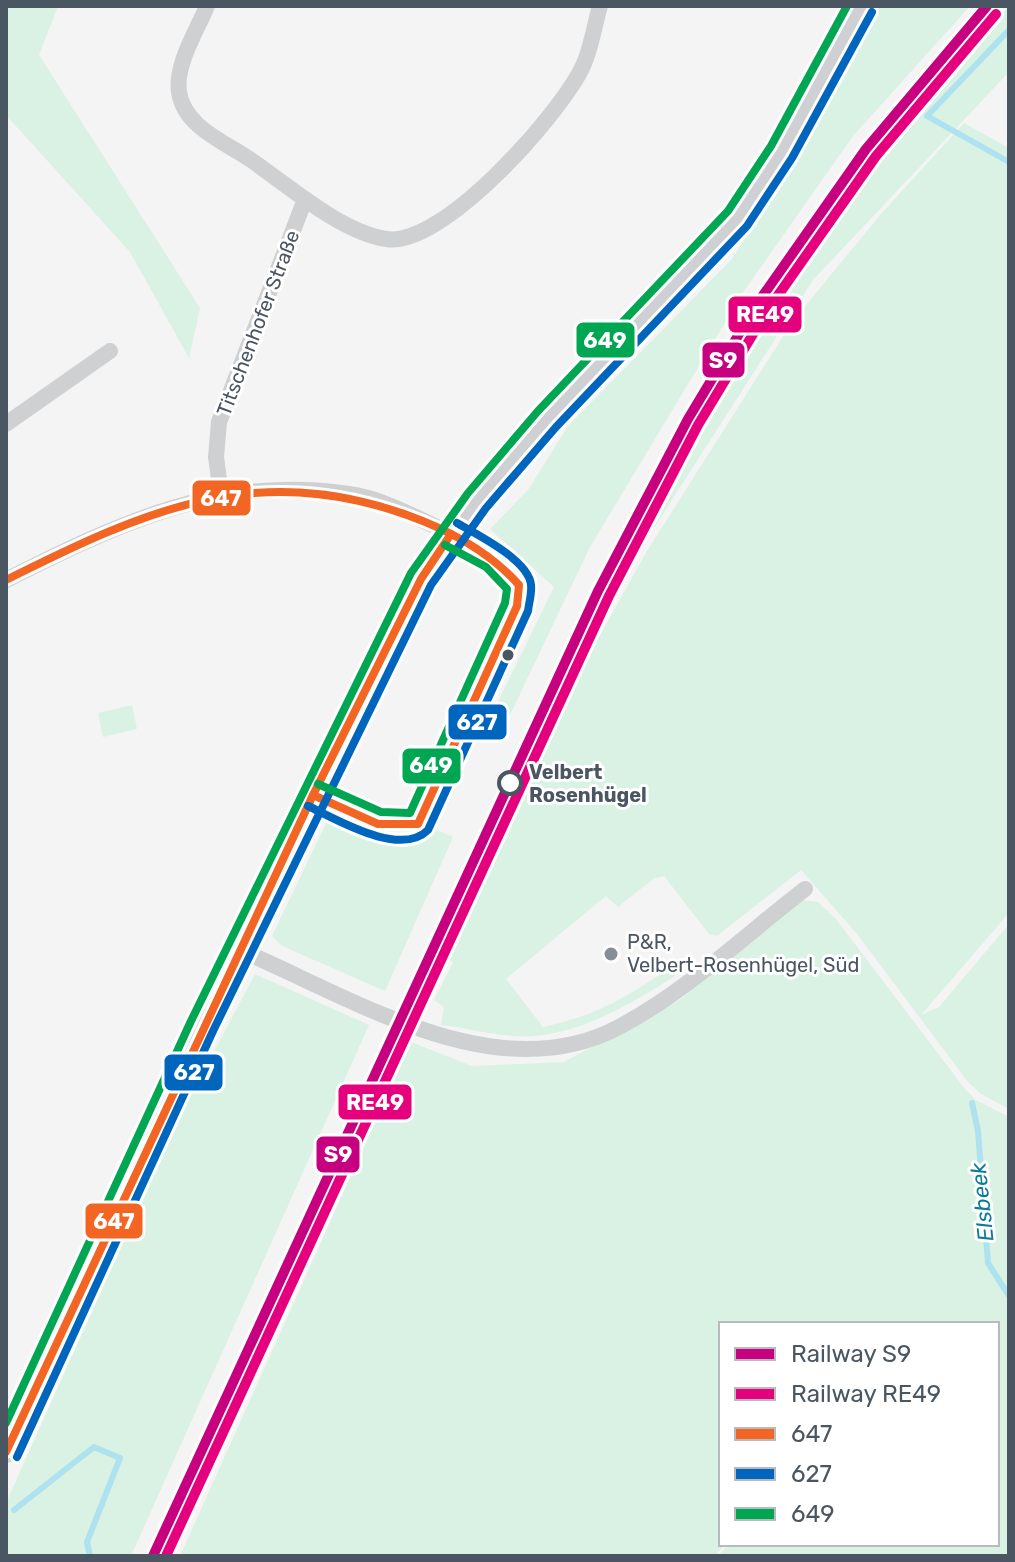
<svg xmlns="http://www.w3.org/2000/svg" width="1015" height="1562" viewBox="0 0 1015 1562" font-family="Rubik,sans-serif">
	<rect width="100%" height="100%" fill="#f4f4f4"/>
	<g fill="#d9f2e3">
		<polygon points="6,6 58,6 39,55 200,308 189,358 130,252 6,115"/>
		<polygon points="876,6 970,6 853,136 744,291 590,547 509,717 494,710 554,587 490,529 528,490 568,426 732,259 811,134"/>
		<polygon points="1009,6 1009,72 813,280 627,570 705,417 769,307 876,157"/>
		<path d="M964 123 1009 148V913L921 1015 939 1007 1009 924V1109L981 1094 968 1082 857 934 801 870 717 936 709 934 664 876 653 879 618 907 606 896 506 979 543 1027C598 1015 626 998 672 966L678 974C634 1002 587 1031 535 1036 506 1039 470 1028 441 1025L444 1007 434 1000 453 962 449 959 596 642 647 551 792 322 881 214Z"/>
		<polygon points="132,705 137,729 103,737 98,713"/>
		<polygon points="330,815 408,841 437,830 453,837 385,991 282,946 272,936"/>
		<polygon points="802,900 818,902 836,919 965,1089 976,1100 1009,1117 1009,1556 718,1556 729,1544 997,1544 997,1324 721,1324 721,1544 726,1544 714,1556 180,1556 411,1042 472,1066 564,1062 681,999"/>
		<polygon points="255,974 369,1025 131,1556 6,1556 6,1503 179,1118"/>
	</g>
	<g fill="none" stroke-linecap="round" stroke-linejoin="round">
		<g stroke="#aee2f0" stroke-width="6">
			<polyline points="1009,30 927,116 1009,162"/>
			<polyline points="972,1103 978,1131 988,1263 1009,1296"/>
			<polyline points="14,1510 94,1447 120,1458 87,1542 90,1556"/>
		</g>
		<g stroke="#ced0d2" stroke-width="16">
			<path d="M207 6C197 31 175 64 179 92 184 127 225 142 251 160 289 186 339 231 386 239 442 248 556 118 581 70 591 52 594 26 600 6"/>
			<polyline points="6,424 110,351"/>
			<polyline points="221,494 216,457 219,422 304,202"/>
			<path d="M6 580C117 524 221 474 349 494 384 499 419 519 451 534"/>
			<path d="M240 950C353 998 497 1092 619 1027 687 991 744 936 805 889"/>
		</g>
		<polyline stroke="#ced0d4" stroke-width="22" points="6,1452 202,1026 421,579 477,501 547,419 706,255 738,218 781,152 861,6"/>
		<defs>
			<g id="bus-1">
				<path d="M6 580C142 512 254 460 407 515 449 530 489 551 519 585L517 606 418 824H378L313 795"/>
				<polyline points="6,1452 313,795 421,579 451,534"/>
			</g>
			<g id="bus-2">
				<path d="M308 806C336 819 400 858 428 830L528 611C529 603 532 593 531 585 529 560 476 534 457 523"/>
				<polyline points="17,1457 213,1031 431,585 486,508 556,427 747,226 792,158 872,12"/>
			</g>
			<g id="bus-3">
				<polyline points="318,784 381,812 410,813 505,603 507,589 486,567 445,545"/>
				<polyline points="6,1423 191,1021 411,573 468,493 538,411 728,211 771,146 847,6"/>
			</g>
		</defs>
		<use href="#bus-1" stroke="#fff" stroke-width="14"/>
		<use href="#bus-2" stroke="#fff" stroke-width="14"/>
		<use href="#bus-3" stroke="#fff" stroke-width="14"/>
		<use href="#bus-1" stroke="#f26522" stroke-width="8"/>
		<use href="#bus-2" stroke="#0065bd" stroke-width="8"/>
		<use href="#bus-3" stroke="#00a651" stroke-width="8"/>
		<defs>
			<polyline id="rail-1" points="153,1556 598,591 688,419 757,304 866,149 987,6"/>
			<polyline id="rail-2" points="166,1556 609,596 698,425 767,311 876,156 996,14"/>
		</defs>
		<use href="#rail-1" stroke="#fff" stroke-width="16"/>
		<use href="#rail-2" stroke="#fff" stroke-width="16"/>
		<use href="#rail-1" stroke="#c7007f" stroke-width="10"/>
		<use href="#rail-2" stroke="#e5007d" stroke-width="10"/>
	</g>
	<circle fill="#4a5661" stroke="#fff" stroke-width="3" cx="508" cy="655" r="7"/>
	<circle fill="#fff" stroke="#4a5661" stroke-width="4" cx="510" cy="783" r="11"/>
	<circle fill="#868d94" stroke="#fff" stroke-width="3" cx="611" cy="954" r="8"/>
	<g text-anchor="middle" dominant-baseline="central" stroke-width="6" stroke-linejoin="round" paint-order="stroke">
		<g font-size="20" fill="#4a5661" stroke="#fff">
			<text transform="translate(258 323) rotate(-69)">Titschenhofer Straße</text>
		</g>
		<g font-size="20" font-weight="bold" fill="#4a5661" stroke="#fff" text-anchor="start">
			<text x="529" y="772">Velbert<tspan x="529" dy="23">Rosenhügel</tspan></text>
		</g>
		<g font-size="20" fill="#4a5661" stroke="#fff" text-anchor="start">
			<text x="627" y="942">P&amp;R,<tspan x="627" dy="23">Velbert-Rosenhügel, Süd</tspan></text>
		</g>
		<g font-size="22" font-style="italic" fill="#0c7c9b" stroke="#fff">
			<text transform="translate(982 1202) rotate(-96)">Elsbeek</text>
		</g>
	</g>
	<g stroke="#fff" stroke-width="3">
		<rect x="727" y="295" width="76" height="39" rx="8" fill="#e5007d"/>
		<rect x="575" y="321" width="61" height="38" rx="8" fill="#00a651"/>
		<rect x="701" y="341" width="45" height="38" rx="8" fill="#c7007f"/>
		<rect x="191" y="479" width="61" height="38" rx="8" fill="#f26522"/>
		<rect x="447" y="703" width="61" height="38" rx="8" fill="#0065bd"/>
		<rect x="401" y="747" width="61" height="38" rx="8" fill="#00a651"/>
		<rect x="163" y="1053" width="61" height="39" rx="8" fill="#0065bd"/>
		<rect x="337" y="1083" width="76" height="38" rx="8" fill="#e5007d"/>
		<rect x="315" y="1135" width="46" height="39" rx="8" fill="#c7007f"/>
		<rect x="84" y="1202" width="60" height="38" rx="8" fill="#f26522"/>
	</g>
	<g font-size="22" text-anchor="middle" font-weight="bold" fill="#fff">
		<text x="765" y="322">RE49</text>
		<text x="605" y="348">649</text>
		<text x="723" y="368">S9</text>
		<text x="221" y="506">647</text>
		<text x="477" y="730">627</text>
		<text x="431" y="773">649</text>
		<text x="194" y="1080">627</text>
		<text x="375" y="1110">RE49</text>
		<text x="338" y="1162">S9</text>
		<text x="114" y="1229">647</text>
	</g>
	<rect width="1015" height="1562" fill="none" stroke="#4a5661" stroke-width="16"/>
	<rect x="719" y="1322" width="280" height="224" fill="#ffffff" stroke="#b7bbc0" stroke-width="2"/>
	<rect x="735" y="1348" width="40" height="12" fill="#c7007f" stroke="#b7bbc0" stroke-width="2"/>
	<text x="791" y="1362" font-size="24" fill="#4a5661">Railway S9</text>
	<rect x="735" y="1388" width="40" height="12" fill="#e5007d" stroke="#b7bbc0" stroke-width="2"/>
	<text x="791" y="1402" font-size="24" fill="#4a5661">Railway RE49</text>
	<rect x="735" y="1428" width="40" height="12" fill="#f26522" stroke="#b7bbc0" stroke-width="2"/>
	<text x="791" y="1442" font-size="24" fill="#4a5661">647</text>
	<rect x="735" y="1468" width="40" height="12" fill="#0065bd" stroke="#b7bbc0" stroke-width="2"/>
	<text x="791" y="1482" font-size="24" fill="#4a5661">627</text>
	<rect x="735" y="1508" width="40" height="12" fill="#00a651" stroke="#b7bbc0" stroke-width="2"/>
	<text x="791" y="1522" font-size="24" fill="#4a5661">649</text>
</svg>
